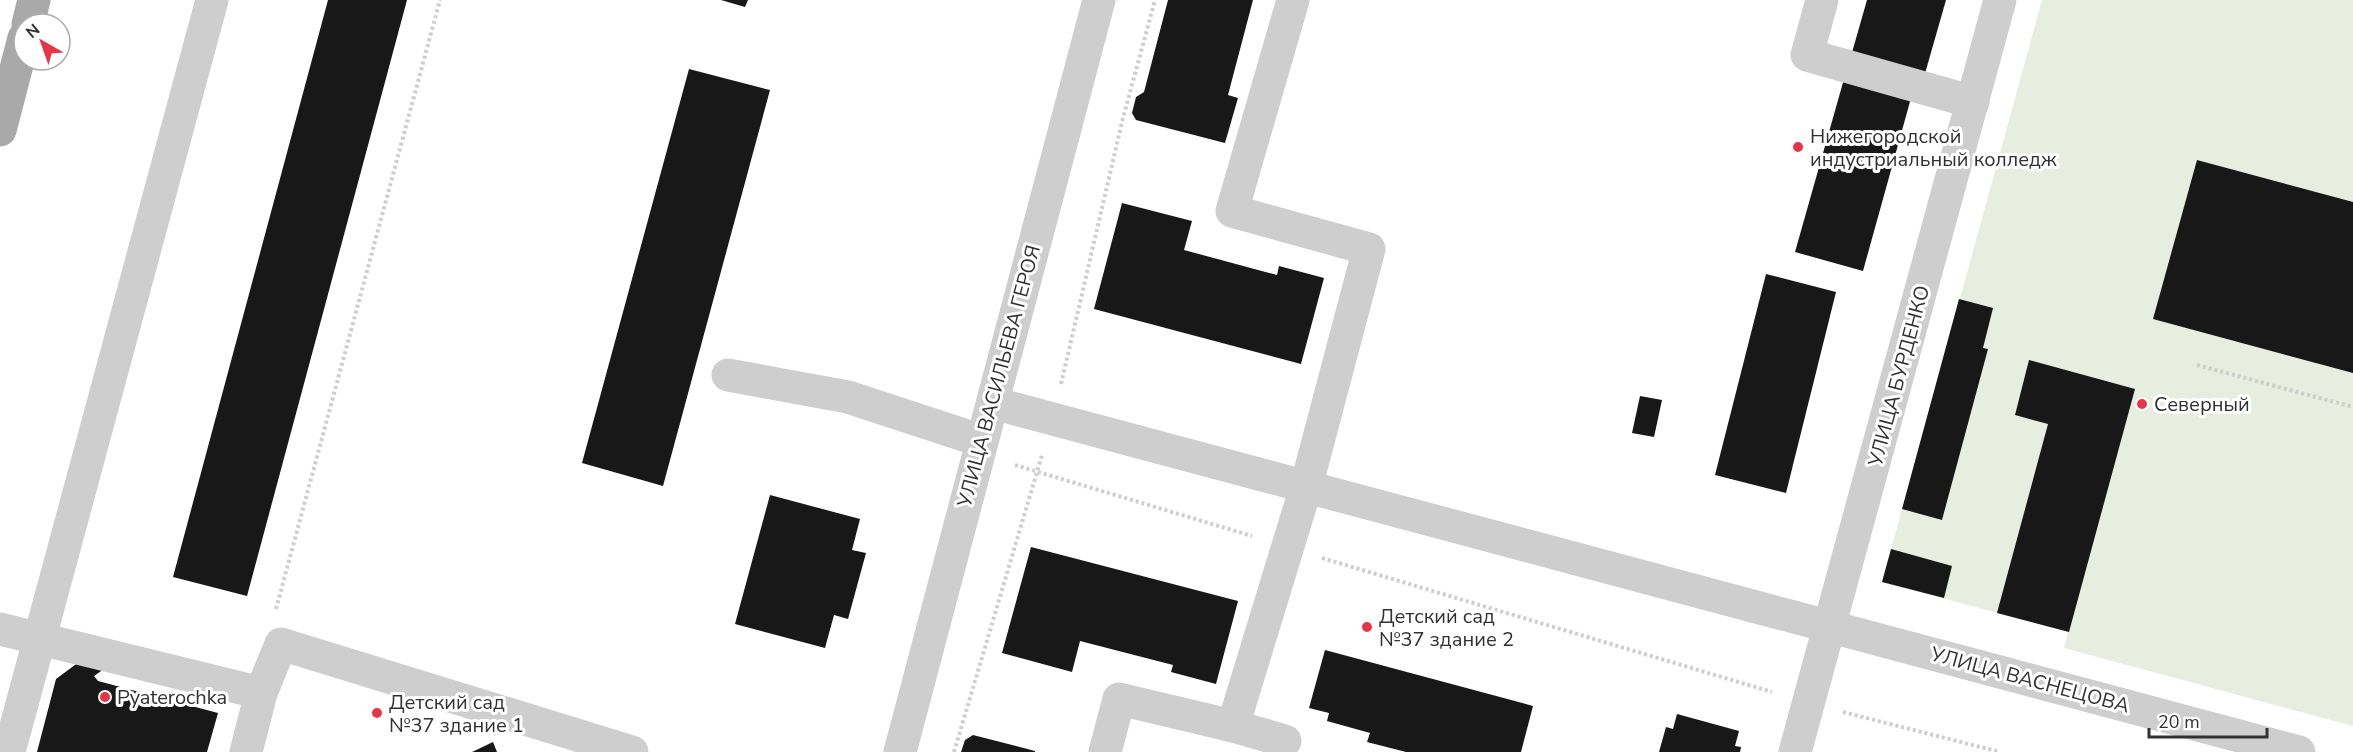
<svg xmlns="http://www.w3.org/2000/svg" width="2353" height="752" viewBox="0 0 2353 752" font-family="'Nunito Sans',sans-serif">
	<rect width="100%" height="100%" fill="#fff"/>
	<polygon fill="#e7eedf" points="2042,0 2353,0 2353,726 2064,648 2068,632 1882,582"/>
	<g fill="#181818">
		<polygon points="328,0 407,0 247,596 173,577"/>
		<polygon points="721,0 748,0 745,7"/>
		<polygon points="1168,0 1253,0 1228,95 1238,98 1225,143 1136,120 1132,113 1136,97 1144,92"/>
		<polygon points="1867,0 1946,0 1924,77 1851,56"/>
		<polygon points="689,69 770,90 663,486 582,463"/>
		<polygon points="1844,79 1911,98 1863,271 1795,252"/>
		<polygon points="2197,160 2353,202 2353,373 2153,319"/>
		<polygon points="1122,203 1192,221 1184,250 1277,275 1279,266 1324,278 1301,364 1094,309"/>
		<polygon points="1766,274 1836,292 1786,493 1715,475"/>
		<polygon points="1959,299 1993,308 1983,348 1988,349 1942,520 1902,509"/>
		<polygon points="2029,360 2135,389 2069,632 1997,613 2048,424 2015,415"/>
		<polygon points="1640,396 1662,400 1654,437 1632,433"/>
		<polygon points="770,495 860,519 852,550 866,553 848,619 834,615 825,648 735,624"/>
		<polygon points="1031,547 1238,601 1216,684 1171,672 1173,665 1080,641 1072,672 1002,653"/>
		<polygon points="1891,549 1952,566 1944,598 1882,582"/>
		<polygon points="1325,650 1533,706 1521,752 1406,752 1367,742 1370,733 1327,721 1329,713 1309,708"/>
		<polygon points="91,653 104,669 94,676 98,681 218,713 207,752 37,752 56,679"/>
		<polygon points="1677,714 1739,731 1735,746 1741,747 1740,752 1659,752 1666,727 1673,729"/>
		<polygon points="973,735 1035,751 1035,752 961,752 965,740"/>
		<polygon points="493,742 497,752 472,752"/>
	</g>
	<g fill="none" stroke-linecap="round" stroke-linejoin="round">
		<g stroke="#cecece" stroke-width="4" stroke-dasharray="3 3" stroke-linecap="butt">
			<polyline points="2197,365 2353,407"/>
			<polyline points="1061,384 1122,122 1155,0"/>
			<polyline points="1015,465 1252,536"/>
			<polyline points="1322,558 1772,692"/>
			<polyline points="276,609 440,0"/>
			<polyline points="1843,712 2000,752"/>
			<polyline points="954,752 1042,455"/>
		</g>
		<g stroke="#cecece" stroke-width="33">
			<polyline points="1822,0 1807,55 1973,102"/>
			<polyline points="728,375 848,397 982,441"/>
			<polyline points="993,403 2299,752"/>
			<polyline points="0,629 261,693 281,644 632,752"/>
			<polyline points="1233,726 1285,741"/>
			<polyline points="9,752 212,0"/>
			<polyline points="246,752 261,693"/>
			<polyline points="900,752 1099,0"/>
			<polyline points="1105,752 1119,699 1233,726 1306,487 1369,249 1232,211 1293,0"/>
			<polyline points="1795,752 2000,0"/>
		</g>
		<g stroke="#a9a9a9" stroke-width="33">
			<polyline points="28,24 34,0"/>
			<polyline points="0,130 24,38"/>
		</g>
	</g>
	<g fill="#e63548" stroke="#fff" stroke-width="2">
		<circle cx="1798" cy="147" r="6"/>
		<circle cx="2142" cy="404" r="6"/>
		<circle cx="1367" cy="627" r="6"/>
		<circle cx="105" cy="697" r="6"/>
		<circle cx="377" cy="713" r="6"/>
	</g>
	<g text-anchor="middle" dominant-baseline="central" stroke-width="6" stroke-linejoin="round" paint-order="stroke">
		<g font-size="20" fill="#313131" stroke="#fff" text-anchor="start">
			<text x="1810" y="136">Нижегородской<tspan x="1810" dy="23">индустриальный колледж</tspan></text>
			<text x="2154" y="404">Северный</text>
			<text x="1379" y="616">Детский сад<tspan x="1379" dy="23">№37 здание 2</tspan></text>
			<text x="117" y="697">Pyaterochka</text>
			<text x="389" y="702">Детский сад<tspan x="389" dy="23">№37 здание 1</tspan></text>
		</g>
		<g font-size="20" fill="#313131" stroke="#fff">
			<text transform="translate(999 376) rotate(-75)">УЛИЦА ВАСИЛЬЕВА ГЕРОЯ</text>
			<text transform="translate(1899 376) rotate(-75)">УЛИЦА БУРДЕНКО</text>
			<text transform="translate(2030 680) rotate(15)">УЛИЦА ВАСНЕЦОВА</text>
		</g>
	</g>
	<g transform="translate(42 42) rotate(320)"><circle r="28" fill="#ffffff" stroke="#adadad" stroke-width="1.5"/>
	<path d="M0-4.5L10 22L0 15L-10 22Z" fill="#e63548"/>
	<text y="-9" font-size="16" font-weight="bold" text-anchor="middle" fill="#313131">N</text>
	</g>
	<path d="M2149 728v9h118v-9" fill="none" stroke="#313131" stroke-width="3"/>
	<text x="2158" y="728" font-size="18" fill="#313131" stroke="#ffffff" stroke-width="4.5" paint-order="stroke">20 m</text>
</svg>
